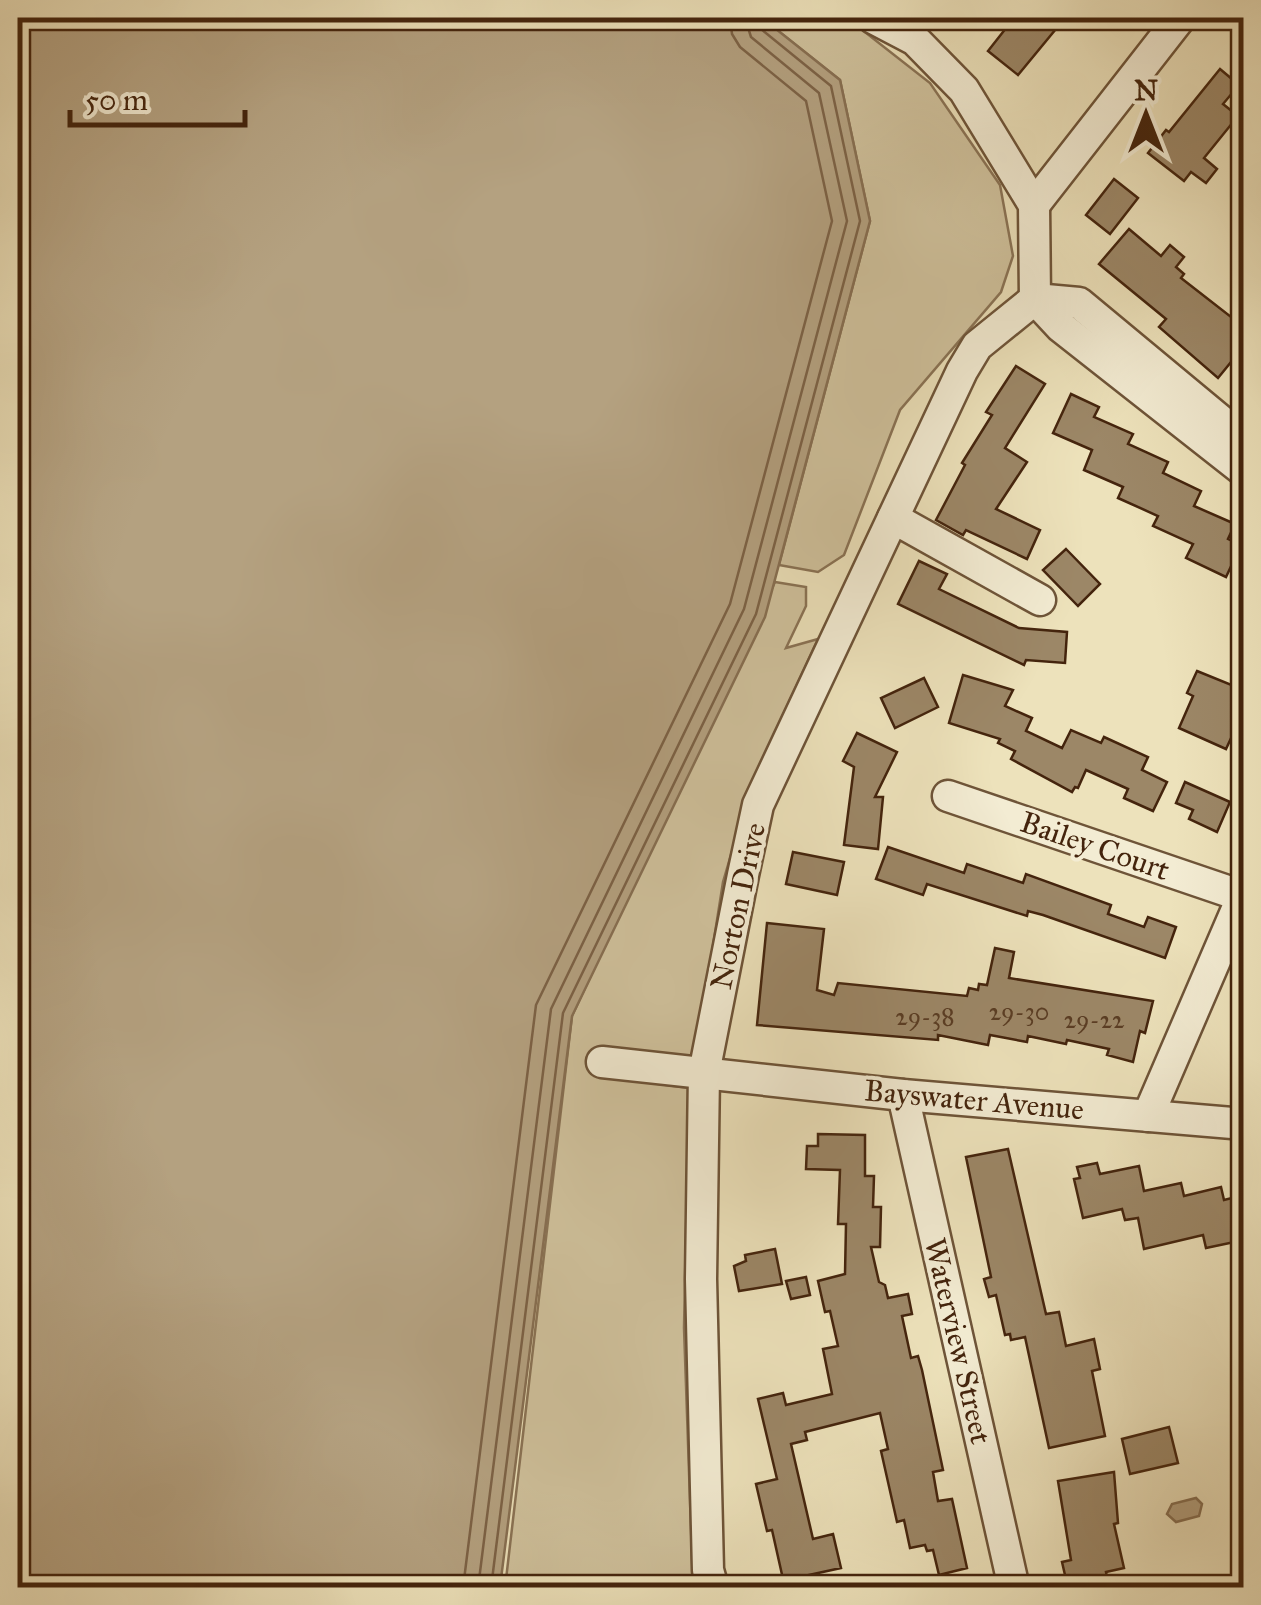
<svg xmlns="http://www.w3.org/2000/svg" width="1261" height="1605" viewBox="0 0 1261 1605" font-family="'IM FELL Great Primer',serif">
	<rect width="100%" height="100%" fill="#ede2bb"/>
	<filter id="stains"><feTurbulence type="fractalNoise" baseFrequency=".002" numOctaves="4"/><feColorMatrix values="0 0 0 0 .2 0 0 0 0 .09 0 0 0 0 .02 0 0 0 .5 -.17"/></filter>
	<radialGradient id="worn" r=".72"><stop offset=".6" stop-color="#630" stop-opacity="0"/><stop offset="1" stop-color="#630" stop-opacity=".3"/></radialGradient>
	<g fill="#d0c29d" stroke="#8a7355" stroke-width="2.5">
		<polygon points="762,18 847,18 930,83 1000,185 1013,256 1001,292 900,410 844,555 818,572 779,565 870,221 840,80"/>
		<polygon points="775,582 806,587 806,606 786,648 818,639 753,780 723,882 696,1053 689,1060 606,1052 597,1076 689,1088 684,1328 693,1587 505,1588 572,1016"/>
	</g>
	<g fill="#b4a180" stroke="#876f52" stroke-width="2.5">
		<polygon points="18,18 762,18 840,80 870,221 765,617 572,1016 500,1587 18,1587"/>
		<polygon points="1196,1498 1202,1504 1199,1516 1176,1522 1167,1514 1172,1504"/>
	</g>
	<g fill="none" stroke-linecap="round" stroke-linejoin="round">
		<g stroke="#7c6246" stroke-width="2.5">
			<polyline points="463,1588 536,1005 730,604 832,221 806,101 740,47 732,34 730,18"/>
			<polyline points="478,1588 551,1009 744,609 847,221 819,93 751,37 745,18"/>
			<polyline points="491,1588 563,1013 756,614 860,221 831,86 761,29 757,18"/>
		</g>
	</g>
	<g fill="#9c8767" stroke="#44240d" stroke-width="2.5">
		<polygon points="1014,18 1065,18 1018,75 988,51"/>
		<polygon points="1220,69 1239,85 1223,104 1238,116 1204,158 1217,169 1206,183 1191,172 1184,181 1148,153 1166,130 1169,132"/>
		<polygon points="1114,179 1138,198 1110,234 1086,215"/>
		<polygon points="1129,229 1161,256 1170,245 1184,257 1176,267 1184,274 1181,278 1244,327 1244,346 1218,378 1159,327 1166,319 1099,264"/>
		<polygon points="1016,366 1045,384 1005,448 1027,462 996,509 1040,530 1027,559 966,530 963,535 936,520 965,465 962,463 992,415 986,412"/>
		<polygon points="1071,394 1099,407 1094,417 1133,434 1128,444 1168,462 1163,473 1201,491 1194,506 1235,524 1228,539 1241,545 1226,577 1186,558 1193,544 1153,526 1158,516 1118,498 1123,487 1084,470 1092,450 1053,433"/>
		<polygon points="1066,549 1100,584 1078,606 1043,570"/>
		<polygon points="919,561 947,574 939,589 1019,628 1067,632 1065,663 1026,660 1024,665 898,604"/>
		<polygon points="1197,671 1244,690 1244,710 1226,749 1179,728 1193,696 1187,693"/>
		<polygon points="963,675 1013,690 1005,706 1032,718 1026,731 1062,748 1071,730 1101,743 1104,737 1148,757 1142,770 1167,782 1153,811 1124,798 1128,789 1086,770 1078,788 1075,787 1072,792 1011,759 1015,751 998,743 1000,739 949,723"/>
		<polygon points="924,678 938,707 895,728 881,698"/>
		<polygon points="857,733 897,752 875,797 883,797 878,849 844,845 854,767 843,761"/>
		<polygon points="1185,782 1230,802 1217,832 1189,819 1193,810 1176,803"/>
		<polygon points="888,847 964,873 967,864 1023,883 1026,874 1111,905 1108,914 1144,927 1148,917 1176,927 1165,958 1043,915 1028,911 1027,916 927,884 923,895 876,879"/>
		<polygon points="793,852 844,862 837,895 786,884"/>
		<polygon points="767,923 824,929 817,990 834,995 838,983 967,996 969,988 978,990 979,984 987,985 995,948 1014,952 1009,978 1153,1001 1145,1033 1140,1031 1133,1062 1107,1055 1109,1049 1067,1040 1066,1044 1028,1036 1027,1042 990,1035 988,1045 938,1035 938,1040 757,1025"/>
		<polygon points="818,1134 865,1135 865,1176 874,1176 873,1207 881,1207 880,1247 871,1247 879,1282 885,1285 888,1298 908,1294 912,1314 902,1316 911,1358 918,1356 922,1370 943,1470 933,1472 938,1501 952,1499 967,1568 939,1575 933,1550 927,1551 925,1545 910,1548 904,1520 897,1522 881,1451 888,1449 880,1413 805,1432 807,1440 791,1444 813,1539 833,1534 841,1568 809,1575 813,1588 785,1588 772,1530 767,1531 756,1484 777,1479 758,1399 783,1393 786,1405 832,1394 823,1349 838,1346 830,1311 825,1312 818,1281 845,1274 846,1224 838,1224 840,1170 806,1169 807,1146 818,1146"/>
		<polygon points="1008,1149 1046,1314 1059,1312 1066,1346 1094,1339 1100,1369 1092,1371 1105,1436 1049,1448 1025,1337 1011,1340 1010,1334 1005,1335 996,1295 989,1297 984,1279 991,1277 966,1157"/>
		<polygon points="1097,1163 1100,1174 1139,1166 1144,1191 1181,1183 1184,1196 1221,1187 1224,1200 1244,1195 1244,1240 1206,1248 1203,1235 1144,1249 1138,1218 1125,1220 1122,1209 1083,1218 1074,1179 1080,1178 1077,1167"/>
		<polygon points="775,1249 782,1284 739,1291 734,1266 746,1261 745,1255"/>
		<polygon points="806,1277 810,1295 791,1299 786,1281"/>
		<polygon points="1169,1427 1178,1463 1130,1474 1122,1439"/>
		<polygon points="1114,1472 1118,1523 1114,1524 1124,1568 1106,1572 1109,1588 1068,1588 1062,1562 1071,1560 1058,1481"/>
	</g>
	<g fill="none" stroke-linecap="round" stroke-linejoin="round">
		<defs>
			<g id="minor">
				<polyline points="873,18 915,40 964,90 1034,205 1035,299 1061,327 1244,471"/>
				<polyline points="1034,205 1180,18"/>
				<polyline points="1035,299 1079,303 1244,440"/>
				<polyline points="893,518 1040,600"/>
				<polyline points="948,796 1242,896"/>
				<polyline points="602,1062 903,1095 1244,1124"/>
				<polyline points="903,1095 1014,1588"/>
				<polyline points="1148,1116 1244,893"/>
				<polyline points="713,1588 708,1570 701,1279 704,1073 743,875 758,805 962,371 977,346 1035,299"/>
			</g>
		</defs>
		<use href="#minor" stroke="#6e5438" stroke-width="35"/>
		<use href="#minor" stroke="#f3ecd3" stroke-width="30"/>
	</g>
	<g text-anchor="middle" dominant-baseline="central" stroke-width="8" stroke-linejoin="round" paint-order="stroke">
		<g font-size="25" fill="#5a3d24">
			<text x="1019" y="1011">29-30</text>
			<text x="925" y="1016">29-38</text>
			<text x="1094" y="1019">29-22</text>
		</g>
		<g font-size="30" fill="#44240d" stroke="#f3ecd3">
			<text transform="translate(1095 846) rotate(19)">Bailey Court</text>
			<text transform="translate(738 906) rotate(-78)">Norton Drive</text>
			<text transform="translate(974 1100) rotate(5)">Bayswater Avenue</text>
			<text transform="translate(958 1341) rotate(77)">Waterview Street</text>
		</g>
	</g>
	<rect width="1261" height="1605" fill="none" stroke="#ede2bb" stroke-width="60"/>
	<rect x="20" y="20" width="1221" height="1565" fill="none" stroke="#44240d" stroke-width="5"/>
	<rect x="30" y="30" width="1201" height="1545" fill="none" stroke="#44240d" stroke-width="2.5"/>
	<g transform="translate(1146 115)" stroke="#f3ecd3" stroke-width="8" paint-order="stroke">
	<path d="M0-8L18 38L0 25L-18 38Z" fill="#44240d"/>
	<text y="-15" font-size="28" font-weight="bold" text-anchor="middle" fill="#44240d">N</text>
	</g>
	<path d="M70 110v15h175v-15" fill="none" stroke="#44240d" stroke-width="5"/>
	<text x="85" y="110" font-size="30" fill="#44240d" stroke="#f3ecd3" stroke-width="8" paint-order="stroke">50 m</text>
	<rect width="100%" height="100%" filter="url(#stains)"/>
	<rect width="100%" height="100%" fill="url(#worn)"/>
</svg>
